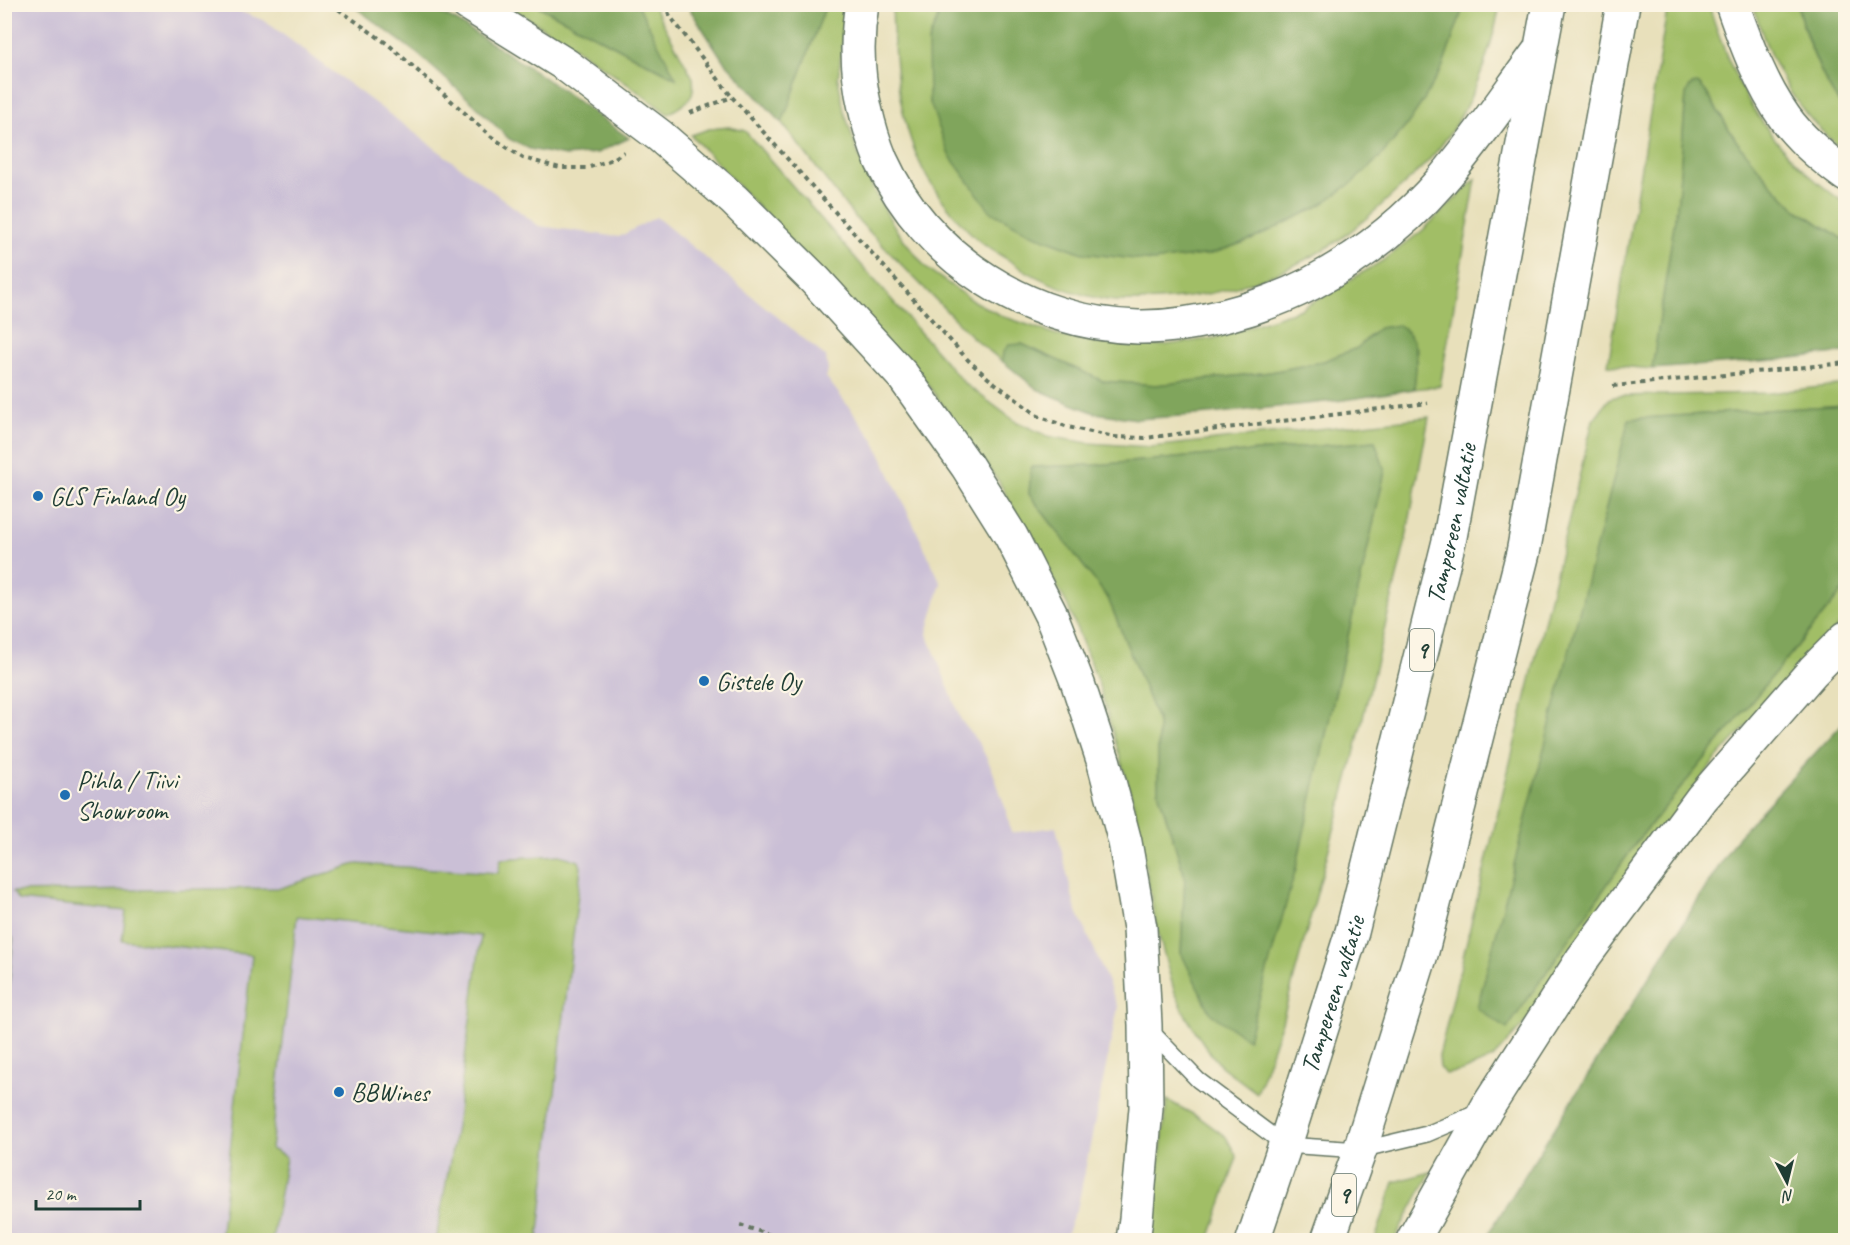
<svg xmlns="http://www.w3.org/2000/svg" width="1850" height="1245" viewBox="0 0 1850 1245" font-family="Caveat,sans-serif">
	<rect width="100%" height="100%" fill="#fcf5e5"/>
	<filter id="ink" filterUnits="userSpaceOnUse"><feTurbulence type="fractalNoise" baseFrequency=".0167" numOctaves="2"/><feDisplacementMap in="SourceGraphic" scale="12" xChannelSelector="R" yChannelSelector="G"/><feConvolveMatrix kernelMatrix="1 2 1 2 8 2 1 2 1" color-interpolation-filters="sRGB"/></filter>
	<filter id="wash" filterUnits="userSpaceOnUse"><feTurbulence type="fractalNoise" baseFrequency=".008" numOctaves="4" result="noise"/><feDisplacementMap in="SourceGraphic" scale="24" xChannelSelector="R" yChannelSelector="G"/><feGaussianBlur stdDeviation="1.35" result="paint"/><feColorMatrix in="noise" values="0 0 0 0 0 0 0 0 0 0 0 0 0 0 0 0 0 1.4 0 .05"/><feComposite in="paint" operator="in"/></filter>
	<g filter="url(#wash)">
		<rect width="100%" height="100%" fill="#e8e0bb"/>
		<polygon fill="#cabfd6" points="5,5 223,5 265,21 539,226 619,237 656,217 826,357 828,370 826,377 874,440 941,583 927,633 961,720 980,745 992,769 1007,813 1011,833 1056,827 1075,907 1095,951 1118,1007 1078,1205 1064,1240 5,1240"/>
		<g fill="#a1be66" stroke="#607e4d" stroke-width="1.5" fill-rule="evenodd">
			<path d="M506 5H536L675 78 638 5H653L693 78C696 100 685 104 668 114 616 74 562 38 506 5Z"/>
			<polygon points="826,5 847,5 838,79 844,111 857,151 874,191 897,231 926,268 975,302 1002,316 1060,336 1105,344 1158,346 1215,338 1301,309 1384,260 1423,230 1476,179 1440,386 1414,389 1417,348 1371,334 1358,348 1321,362 1271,372 1156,385 1103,381 1022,344 1003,352 1002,361 973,338 853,215 782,123"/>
			<path d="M892 5H943L928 42 991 211 1032 234 1083 253 1153 261 1211 254 1253 239 1319 206 1353 182 1379 158 1407 125 1443 66 1464 5H1500C1490 56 1473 105 1440 147 1426 165 1408 181 1390 197 1373 213 1355 229 1336 242 1283 276 1221 297 1158 300 1138 301 1117 303 1097 298 1064 291 1034 278 1007 259 999 254 990 249 983 244 963 228 941 200 928 179 898 126 894 63 892 5Z"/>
			<path d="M1668 5H1709C1734 90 1771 152 1845 203V240L1797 210 1770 182 1737 142 1706 92 1686 95 1678 199 1652 369 1608 365Z"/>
			<path d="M1753 5H1797C1805 35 1823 87 1845 109V152C1796 113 1770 65 1753 5Z"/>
			<path d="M729 127 745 131 964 383 1015 421 1047 436 1088 443 1151 447 1429 417 1405 544 1350 771 1282 1022 1257 1093 1221 1066 1207 1049 1187 1018 1174 990 1156 926 1134 805 1098 682 1067 604 999 482 925 381 848 303 691 135 709 129ZM1375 441 1385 471 1295 872 1181 953 1185 877 1158 791V722L1108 598 1029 494 1031 467 1095 465Z"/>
			<polygon points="1845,384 1845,405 1629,419 1507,1028 1638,840 1845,588 1845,619 1716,759 1525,1023 1493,1058 1463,1071 1445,1074 1440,1068 1439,1056 1593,420 1610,398 1620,396 1769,393"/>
			<polygon points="560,855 579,861 581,867 538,1240 436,1240 456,1127 481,936 297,916 271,1149 286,1157 272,1240 220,1240 252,955 122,940 126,911 18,900 13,892 281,888 356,864 498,873 501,859"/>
			<polygon points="5,925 13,939 5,1027"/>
			<polygon points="1167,1100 1200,1118 1226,1137 1237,1157 1209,1240 1150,1240"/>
			<polygon points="1431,1172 1394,1240 1375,1240 1394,1182"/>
		</g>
		<g fill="#80a55b" stroke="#507148" stroke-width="1.5">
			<polygon points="352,5 425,5 456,21 535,71 629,138 597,153 565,156 530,149 509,139 475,105 419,55"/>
			<polygon points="536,5 638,5 676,78"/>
			<polygon points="687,5 826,5 782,123 723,60"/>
			<polygon points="943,5 943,4 1464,5 1443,66 1423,101 1407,125 1379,158 1353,182 1319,206 1253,239 1211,254 1153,261 1083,253 1032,234 991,212 949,155 929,100 928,42"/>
			<path d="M1798 5H1845V109C1824 88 1805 34 1798 5Z"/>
			<path d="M1696 84 1700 85 1706 92 1737 142 1770 182 1797 210 1845 240V352L1775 360 1652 369 1678 199 1686 95C1688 88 1689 85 1696 84Z"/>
			<path d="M1398 325C1423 339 1416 364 1414 389L1344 400 1210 414 1137 419 1095 413 1069 403 1037 389 1002 361 1003 352 1009 345 1022 344 1103 381 1156 385 1271 372 1321 362 1357 348 1379 328Z"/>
			<polygon points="1845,405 1845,588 1638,840 1507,1029 1477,1008 1629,419"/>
			<polygon points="1375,441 1385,471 1295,872 1248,1039 1211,1014 1181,953 1185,877 1158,791 1158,722 1108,598 1029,494 1031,467 1095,465"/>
			<polygon points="1845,721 1845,1240 1486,1240 1490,1231 1738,836"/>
		</g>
	</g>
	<g filter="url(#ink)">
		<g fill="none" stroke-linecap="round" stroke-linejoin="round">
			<defs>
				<polyline id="service" points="1147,1027 1198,1080 1285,1145 1360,1150 1427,1134 1481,1111"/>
				<g id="motorway">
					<polyline points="468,4 566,65 660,136 734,200 815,280 903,376 967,466 1011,536 1051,615 1078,684 1104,763 1125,842 1140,928 1145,1025 1146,1108 1136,1219 1133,1240"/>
					<path d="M862 4C856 38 857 74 865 108 869 126 874 143 881 160 926 259 1030 324 1138 327 1193 328 1261 309 1310 284 1359 258 1405 223 1442 180 1476 141 1506 96 1537 54"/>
					<path d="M1732 4C1746 44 1761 84 1785 118 1801 140 1824 159 1846 175"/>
					<path id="s1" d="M1253 1240 1285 1145 1352 932 1450 537 1549 4"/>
					<polyline points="1328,1240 1360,1150 1422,951 1523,553 1623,4"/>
					<polyline points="1413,1240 1487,1108 1583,958 1702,798 1813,671 1846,638"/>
				</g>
			</defs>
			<use href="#service" stroke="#657663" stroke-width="18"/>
			<use href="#motorway" stroke="#657663" stroke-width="36"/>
			<g stroke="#657663" stroke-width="4" stroke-dasharray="4.5 4.5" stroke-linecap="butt">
				<polyline points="331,4 389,45 493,138 523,158 560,168 587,168 613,159 624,152"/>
				<polyline points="664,4 670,16 732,97"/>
				<polyline points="690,113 732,97 923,310 968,360 988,378 1038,416 1068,427 1114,437 1145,438 1428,403"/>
				<polyline points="1613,386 1846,363"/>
				<polyline points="740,1225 779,1238"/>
			</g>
			<use href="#service" stroke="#fff" stroke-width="15"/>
			<use href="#motorway" stroke="#fff" stroke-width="33"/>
		</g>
	</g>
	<g fill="#1f6fb2" stroke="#fcf5e5" stroke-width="2">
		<circle cx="38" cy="496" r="6"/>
		<circle cx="704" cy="681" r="6"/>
		<circle cx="65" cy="795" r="6"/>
		<circle cx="339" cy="1092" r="6"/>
	</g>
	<g text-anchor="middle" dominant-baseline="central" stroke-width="4.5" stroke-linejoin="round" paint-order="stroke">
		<g fill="#fcf5e5" stroke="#617469" stroke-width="1.5">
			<rect x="1410" y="629" width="24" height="42" rx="4.5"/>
			<rect x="1332" y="1174" width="24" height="42" rx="4.5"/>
		</g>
		<g font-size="24" font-weight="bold" fill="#1f3d34">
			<text x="1422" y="650">9</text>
			<text x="1344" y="1195">9</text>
		</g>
		<g font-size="26" fill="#1f3d34" stroke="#fcf5e5" text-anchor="start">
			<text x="50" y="496">GLS Finland Oy</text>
			<text x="716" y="681">Gistele Oy</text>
			<text x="77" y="780">Pihla / Tiivi<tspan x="77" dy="30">Showroom</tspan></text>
			<text x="351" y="1092">BBWines</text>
		</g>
		<g font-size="26" fill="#1f3d34" stroke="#fcf5e5">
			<text stroke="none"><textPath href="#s1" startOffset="744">Tampereen valtatie</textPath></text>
			<text stroke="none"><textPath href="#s1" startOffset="258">Tampereen valtatie</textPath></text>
		</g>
	</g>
	<rect width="1850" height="1245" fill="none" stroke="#fcf5e5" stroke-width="24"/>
	<g transform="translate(1787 1182) rotate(173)" stroke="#fcf5e5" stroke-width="4.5" paint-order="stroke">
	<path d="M0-4.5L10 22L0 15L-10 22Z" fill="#1f3d34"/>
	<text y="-9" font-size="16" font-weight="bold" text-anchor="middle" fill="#1f3d34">N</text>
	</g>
	<path d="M36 1200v9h104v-9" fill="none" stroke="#1f3d34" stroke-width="3"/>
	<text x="45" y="1200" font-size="18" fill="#1f3d34" stroke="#fcf5e5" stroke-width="4.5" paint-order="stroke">20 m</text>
</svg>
